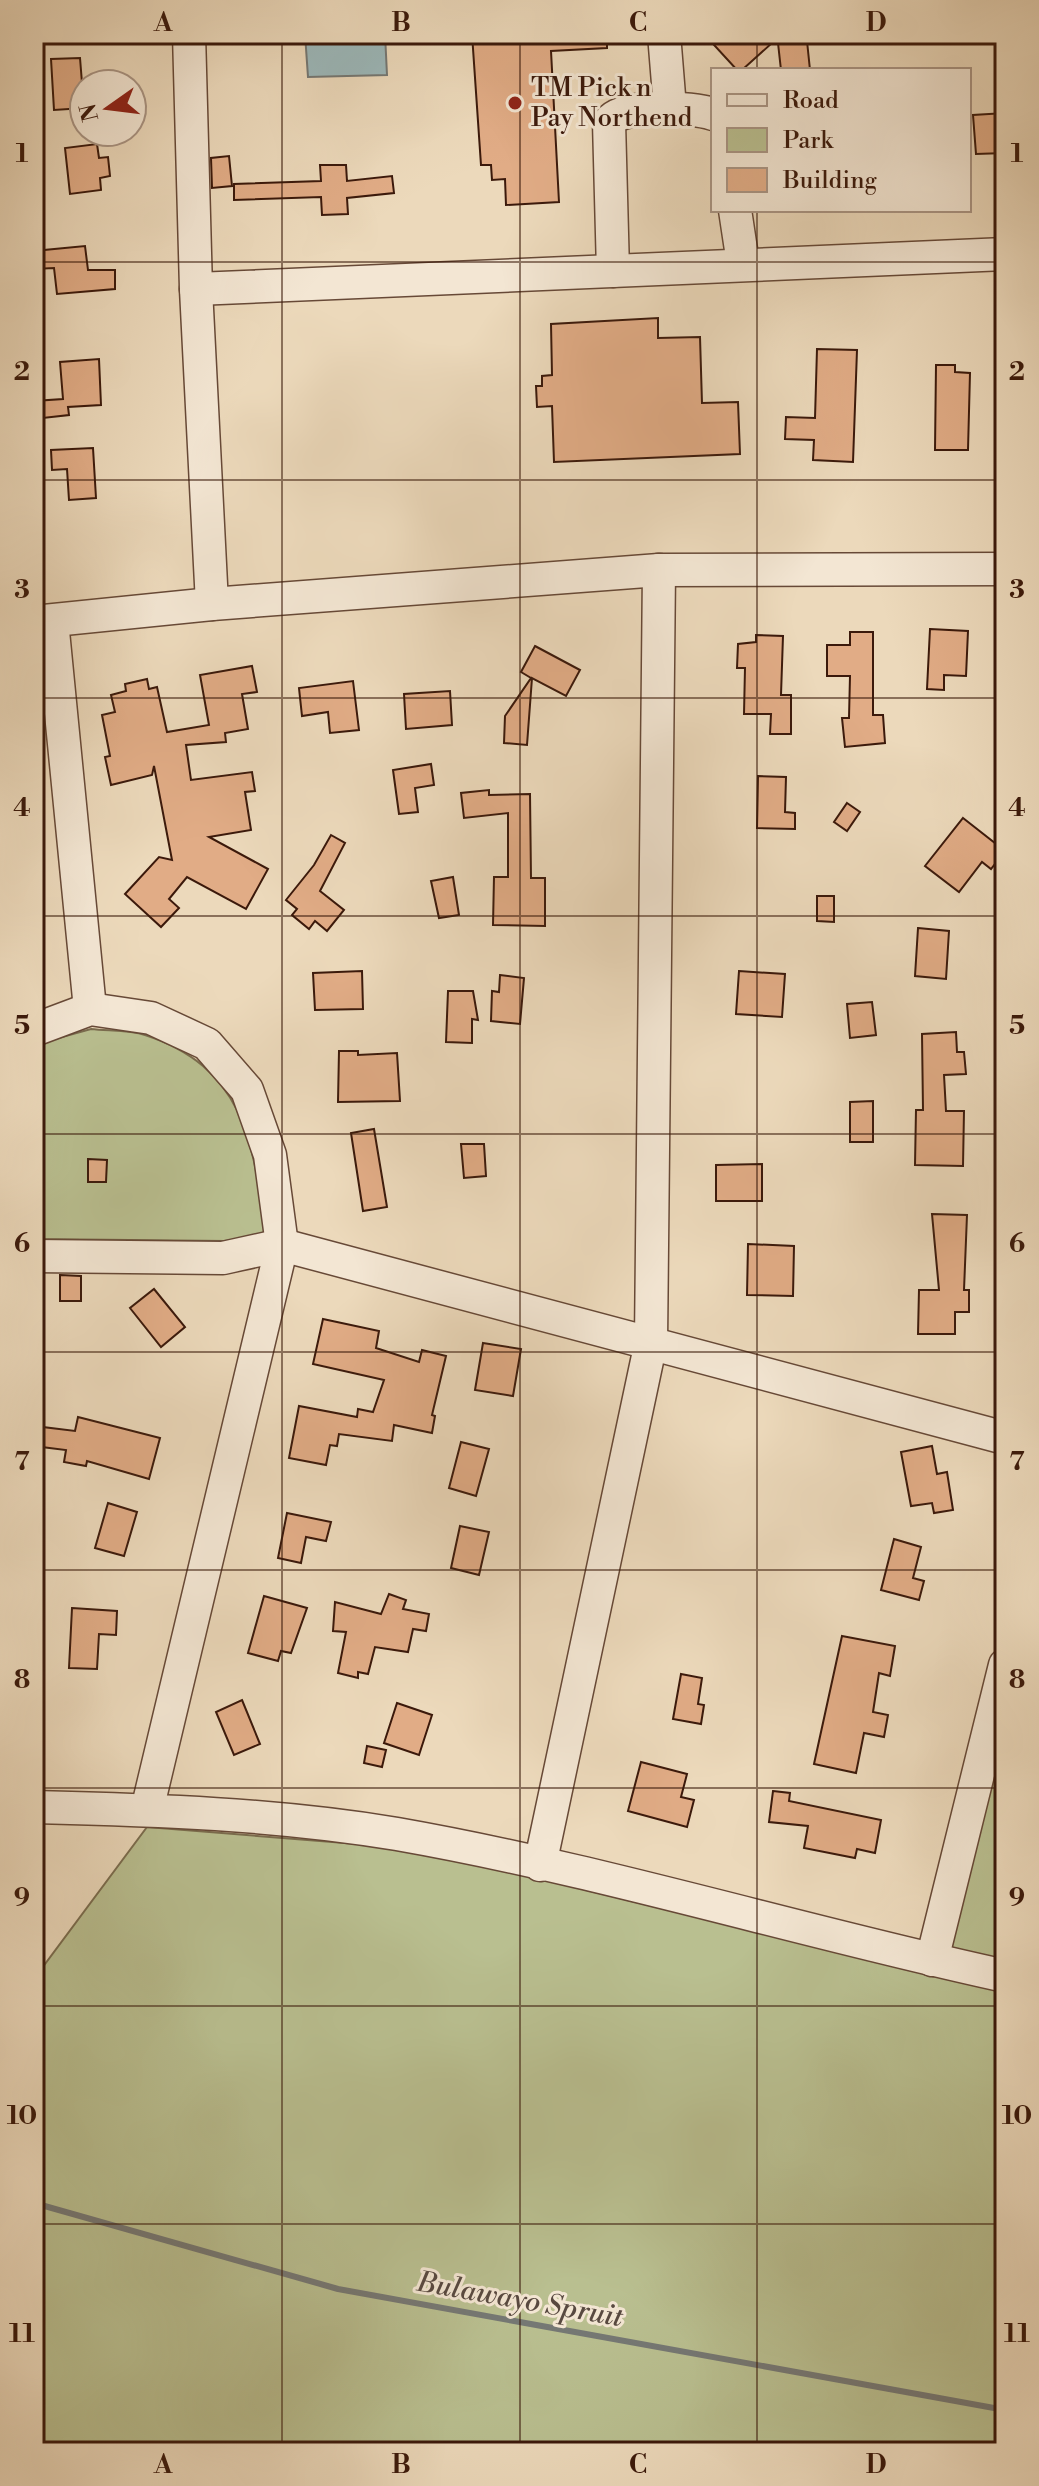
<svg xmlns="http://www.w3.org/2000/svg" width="1039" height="2486" viewBox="0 0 1039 2486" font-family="'Libre Bodoni',serif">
	<rect width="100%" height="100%" fill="#ecd9bb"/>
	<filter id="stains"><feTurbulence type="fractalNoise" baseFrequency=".0025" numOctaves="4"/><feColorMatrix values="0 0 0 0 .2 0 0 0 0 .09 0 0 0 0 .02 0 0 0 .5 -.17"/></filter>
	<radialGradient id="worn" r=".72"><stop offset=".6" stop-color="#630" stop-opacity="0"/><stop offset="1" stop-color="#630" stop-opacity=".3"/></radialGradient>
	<g fill="#b9bf90" stroke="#7a6c4e" stroke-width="2">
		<path d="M91 1029C108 1031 129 1030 145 1035 246 1068 253 1144 266 1235L225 1241 34 1239V1049L44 1042Z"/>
		<polygon points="1005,1725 1005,1963 950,1951"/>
		<polygon points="147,1827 395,1847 537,1878 1005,1992 1005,2452 34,2452 34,1969 42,1968"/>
	</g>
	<polygon fill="#9cb8ba" stroke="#757874" stroke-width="2" points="305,34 385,34 387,75 308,77"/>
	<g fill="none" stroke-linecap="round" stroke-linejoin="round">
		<polyline stroke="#757874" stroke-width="6" points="34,2203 338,2289 1005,2410"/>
	</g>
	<g fill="#e1ac86" stroke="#3b190b" stroke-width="2">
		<polygon points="472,34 607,34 607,48 551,51 559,202 506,205 505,179 492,180 491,165 481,165"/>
		<polygon points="704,34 782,34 742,70 737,70"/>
		<polygon points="807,41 810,70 781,70 778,43"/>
		<polygon points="80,58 84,108 54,110 51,59"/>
		<polygon points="1005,113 1005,153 976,154 973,115"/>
		<polygon points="97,144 99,158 108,157 110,176 100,178 101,190 70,194 65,148"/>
		<polygon points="229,156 232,186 212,188 211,158"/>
		<polygon points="320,165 346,165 347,181 392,176 394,193 347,198 348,214 322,215 321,197 234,200 234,184 321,181"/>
		<polygon points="85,246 88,270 115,270 115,289 57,294 54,268 34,269 34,251"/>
		<polygon points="658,318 658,338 700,337 702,403 738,402 740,454 554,462 552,406 537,407 536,386 542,386 542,376 552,375 551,324"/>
		<polygon points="817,349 857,350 853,462 813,460 814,440 785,439 786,417 815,418"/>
		<polygon points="99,359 101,405 68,407 69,415 34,419 34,401 63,399 60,362"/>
		<polygon points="936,365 955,365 955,372 970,373 968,450 935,450"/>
		<polygon points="93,448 96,498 69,500 67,469 52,470 51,450"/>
		<polygon points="930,629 968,631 966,676 944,675 944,690 927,689"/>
		<polygon points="850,632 873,632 873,715 883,715 885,743 845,747 842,718 849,718 850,676 827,676 827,645 850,645"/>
		<polygon points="756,635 783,636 781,695 791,695 791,734 770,734 771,714 744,714 745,668 737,668 738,644 756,642"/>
		<polygon points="535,646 580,670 566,696 532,678 527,745 504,743 505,716 531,678 521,672"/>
		<polygon points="252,666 257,692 242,694 248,729 225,733 226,742 186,745 191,780 252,772 255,791 245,792 251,830 209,837 268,869 246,909 187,877 169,899 179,908 161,927 125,894 159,857 172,860 154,766 152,775 111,785 105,757 110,756 102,715 115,712 111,695 126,691 125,684 147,679 149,689 157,687 167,732 209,725 200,675"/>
		<polygon points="353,681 359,730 330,733 328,712 302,716 299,688"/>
		<polygon points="450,691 452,725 406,729 404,694"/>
		<polygon points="431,764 434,785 415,788 418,812 399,814 393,770"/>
		<polygon points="758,776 786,777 785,812 795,813 795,829 757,828"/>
		<polygon points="489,790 489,795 530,794 531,878 545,878 545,926 493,925 494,877 508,877 508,813 464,818 461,793"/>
		<polygon points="847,803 860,812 847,831 834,822"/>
		<polygon points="963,818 1005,851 991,869 982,862 959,892 925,866"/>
		<polygon points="331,835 345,843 320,891 344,910 327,931 315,921 309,929 292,915 297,909 286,900 314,865"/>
		<polygon points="453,877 459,915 439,918 431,881"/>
		<polygon points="817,896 834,896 834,922 817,921"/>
		<polygon points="918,928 949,931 946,979 915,976"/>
		<polygon points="362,971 363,1009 315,1010 313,973"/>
		<polygon points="739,971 785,974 782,1017 736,1014"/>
		<polygon points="500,975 524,978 520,1024 491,1021 492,991 499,992"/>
		<polygon points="448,991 473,991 478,1020 472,1019 472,1043 446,1042"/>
		<polygon points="872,1002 876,1035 850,1038 847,1004"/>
		<polygon points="956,1032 957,1052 964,1052 966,1074 944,1075 946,1111 964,1111 963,1166 915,1165 916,1110 923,1110 922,1034"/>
		<polygon points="339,1051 358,1051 358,1055 397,1053 400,1101 338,1102"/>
		<polygon points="873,1101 873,1142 850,1142 850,1102"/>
		<polygon points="374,1129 387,1207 363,1211 351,1133"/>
		<polygon points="461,1144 484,1144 486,1176 464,1178"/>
		<polygon points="88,1159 107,1160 106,1182 88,1182"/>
		<polygon points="762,1164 762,1201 716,1201 716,1165"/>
		<polygon points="932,1214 967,1215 964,1290 969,1290 969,1312 955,1312 955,1334 918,1334 919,1290 939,1290"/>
		<polygon points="748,1244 794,1246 793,1296 747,1295"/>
		<polygon points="60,1275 81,1276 81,1301 60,1301"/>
		<polygon points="154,1289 185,1327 161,1347 130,1308"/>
		<polygon points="323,1319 379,1331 376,1348 419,1362 422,1350 446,1356 432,1415 435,1416 432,1433 394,1425 392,1441 339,1434 337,1446 330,1445 326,1465 289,1458 299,1406 357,1417 358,1409 373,1412 384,1380 313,1364"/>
		<polygon points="483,1343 521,1349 513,1396 475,1390"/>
		<polygon points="78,1417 160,1438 149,1479 87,1461 86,1466 64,1462 66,1450 34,1446 34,1426 75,1431"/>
		<polygon points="461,1442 489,1449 476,1496 449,1488"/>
		<polygon points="932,1446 937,1474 947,1472 953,1510 934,1513 932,1503 911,1506 901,1452"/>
		<polygon points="108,1503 137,1512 124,1556 95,1548"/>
		<polygon points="287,1513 331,1522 326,1541 306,1537 301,1563 278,1558"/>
		<polygon points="460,1526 489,1532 479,1575 451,1568"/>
		<polygon points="894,1539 921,1547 913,1578 924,1581 919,1600 881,1590"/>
		<polygon points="389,1594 406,1600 403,1609 429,1614 426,1631 413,1629 408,1652 375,1647 368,1674 358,1672 358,1678 338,1673 346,1632 333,1631 335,1602 381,1614"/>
		<polygon points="264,1596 307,1608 291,1653 281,1651 278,1661 248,1653"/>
		<polygon points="72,1608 117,1611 116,1635 99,1634 97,1669 69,1668"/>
		<polygon points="842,1636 895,1646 890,1676 879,1673 873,1712 888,1715 884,1737 864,1733 856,1773 814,1764"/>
		<polygon points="681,1674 702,1678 698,1704 704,1705 701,1724 673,1719"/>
		<polygon points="242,1700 260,1744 234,1755 216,1712"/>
		<polygon points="397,1703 432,1715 419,1755 384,1743"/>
		<polygon points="367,1746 386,1750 382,1767 364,1763"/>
		<polygon points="641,1762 687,1774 681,1797 694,1800 687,1827 628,1811"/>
		<polygon points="773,1791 790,1793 789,1801 881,1820 875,1853 857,1849 855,1858 804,1848 808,1826 769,1822"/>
	</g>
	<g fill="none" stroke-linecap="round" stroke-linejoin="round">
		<defs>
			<g id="minor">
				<polyline points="189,34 196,289 212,604"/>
				<polyline points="664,34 670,108"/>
				<polyline points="735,210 743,263"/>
				<path d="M613 271 609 122C622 103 692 107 713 114"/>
				<polyline points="196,289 1005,254"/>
				<polyline points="52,621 90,1009"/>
				<polyline points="34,622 212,604 659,570 1005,569"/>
				<polyline points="34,1030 90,1009 151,1018 207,1044 247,1090 270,1155 282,1245 147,1810"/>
				<polyline points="34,1256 223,1258 282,1245 1005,1438"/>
				<path d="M34 1807C155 1810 277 1814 397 1834 602 1870 802 1932 1005 1976"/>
				<polyline points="540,1865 651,1342 659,570"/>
				<polyline points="932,1960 1005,1665"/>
			</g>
		</defs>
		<use href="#minor" stroke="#674937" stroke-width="35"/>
		<use href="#minor" stroke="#f3e6d3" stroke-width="32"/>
	</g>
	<path fill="none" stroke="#3b190b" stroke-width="2" stroke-opacity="0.55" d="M282 34V2452M520 34V2452M757 34V70M757 210V2452M34 262H1005M34 480H1005M34 698H1005M34 916H1005M34 1134H1005M34 1352H1005M34 1570H1005M34 1788H1005M34 2006H1005M34 2224H1005"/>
	<circle fill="#8f2418" stroke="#f3e6d3" stroke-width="3" cx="515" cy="103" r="8"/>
	<g text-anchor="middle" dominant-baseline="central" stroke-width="6" stroke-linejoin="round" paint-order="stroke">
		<g font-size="26" fill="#3b190b" stroke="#f3e6d3" text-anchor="start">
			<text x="531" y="88">TM Pick n<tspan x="531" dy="30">Pay Northend</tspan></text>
		</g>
		<g font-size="28" font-style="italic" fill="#584940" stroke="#f3e6d3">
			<text transform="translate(520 2300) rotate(10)">Bulawayo Spruit</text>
		</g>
	</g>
	<rect width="1039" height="2486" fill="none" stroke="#ecd9bb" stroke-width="88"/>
	<rect x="711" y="68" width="260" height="144" fill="#f3e6d3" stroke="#a99483" stroke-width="2"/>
	<rect x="727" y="94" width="40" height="12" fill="#f3e6d3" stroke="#a99483" stroke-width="2"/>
	<text x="783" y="108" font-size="24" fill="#3b190b">Road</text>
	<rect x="727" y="128" width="40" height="24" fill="#b9bf90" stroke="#a99483" stroke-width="2"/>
	<text x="783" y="148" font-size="24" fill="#3b190b">Park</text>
	<rect x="727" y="168" width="40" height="24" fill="#e1ac86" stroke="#a99483" stroke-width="2"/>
	<text x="783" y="188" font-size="24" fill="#3b190b">Building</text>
	<g transform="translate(108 108) rotate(256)"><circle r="38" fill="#f3e6d3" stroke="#a99483" stroke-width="2"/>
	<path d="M0-6L14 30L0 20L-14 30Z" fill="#8f2418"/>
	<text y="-12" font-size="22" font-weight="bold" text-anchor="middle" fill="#3b190b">N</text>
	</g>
	<rect x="44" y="44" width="951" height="2398" fill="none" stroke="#3b190b" stroke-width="3"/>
	<g font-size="26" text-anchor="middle" font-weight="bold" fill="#3b190b">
		<text x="163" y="31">A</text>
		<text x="401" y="31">B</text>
		<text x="638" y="31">C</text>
		<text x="876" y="31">D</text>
		<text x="22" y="162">1</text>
		<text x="1017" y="162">1</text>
		<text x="22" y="380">2</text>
		<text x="1017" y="380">2</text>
		<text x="22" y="598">3</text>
		<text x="1017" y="598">3</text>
		<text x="22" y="816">4</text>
		<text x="1017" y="816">4</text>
		<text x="22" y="1034">5</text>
		<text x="1017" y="1034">5</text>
		<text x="22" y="1252">6</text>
		<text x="1017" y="1252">6</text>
		<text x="22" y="1470">7</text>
		<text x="1017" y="1470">7</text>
		<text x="22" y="1688">8</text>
		<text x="1017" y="1688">8</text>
		<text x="22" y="1906">9</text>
		<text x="1017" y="1906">9</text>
		<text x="22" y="2124">10</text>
		<text x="1017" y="2124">10</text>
		<text x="22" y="2342">11</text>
		<text x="1017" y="2342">11</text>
		<text x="163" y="2473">A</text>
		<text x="401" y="2473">B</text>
		<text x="638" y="2473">C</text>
		<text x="876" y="2473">D</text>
	</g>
	<rect width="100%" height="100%" filter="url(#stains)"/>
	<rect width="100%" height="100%" fill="url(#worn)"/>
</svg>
